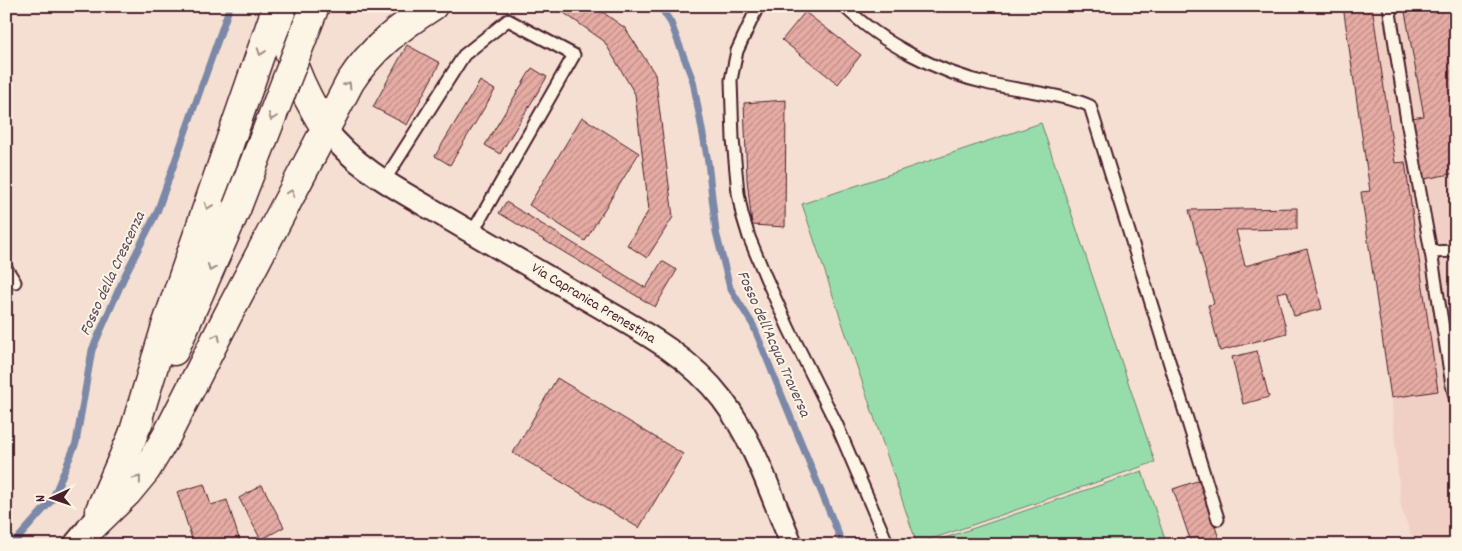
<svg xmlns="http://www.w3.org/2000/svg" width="1462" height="551" viewBox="0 0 1462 551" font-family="Dekko,sans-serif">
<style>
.built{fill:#f0d0c4}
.garden{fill:#97ddab;stroke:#707e6b}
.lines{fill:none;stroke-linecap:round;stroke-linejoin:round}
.stream{stroke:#7b88a7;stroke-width:7}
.building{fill:url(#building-hatch);stroke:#4a1f2b}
.service-casing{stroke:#4a1f2b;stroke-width:15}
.minor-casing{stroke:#4a1f2b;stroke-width:25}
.tertiary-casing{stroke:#4a1f2b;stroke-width:30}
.primary-casing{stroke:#4a1f2b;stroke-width:31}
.service{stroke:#fcf5e5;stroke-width:11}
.minor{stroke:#fcf5e5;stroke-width:21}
.tertiary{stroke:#fcf5e5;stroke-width:26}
.primary{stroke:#fcf5e5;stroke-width:28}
.primary-bridge-casing{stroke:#4a1f2b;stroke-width:31;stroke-linecap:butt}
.primary-bridge{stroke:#fcf5e5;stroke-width:28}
.oneway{stroke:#a38a88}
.labels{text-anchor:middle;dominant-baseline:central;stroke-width:4;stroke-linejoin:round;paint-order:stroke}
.street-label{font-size:15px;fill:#4a1f2b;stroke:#fcf5e5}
.water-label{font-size:16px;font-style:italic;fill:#5e4b5e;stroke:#fcf5e5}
</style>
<defs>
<pattern id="building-hatch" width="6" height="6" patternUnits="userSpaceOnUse" patternTransform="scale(1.25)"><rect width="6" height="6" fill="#e6aca4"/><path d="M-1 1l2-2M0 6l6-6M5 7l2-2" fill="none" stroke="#bc8b86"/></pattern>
</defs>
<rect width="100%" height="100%" fill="#f5dfd2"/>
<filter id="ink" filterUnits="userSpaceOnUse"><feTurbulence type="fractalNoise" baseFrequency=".02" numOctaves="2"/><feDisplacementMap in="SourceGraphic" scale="10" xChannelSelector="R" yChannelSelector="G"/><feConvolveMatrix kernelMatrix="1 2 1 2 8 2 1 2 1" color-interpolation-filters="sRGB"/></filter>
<g filter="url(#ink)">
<polygon class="built" points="1343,6 1451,6 1456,28 1456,545 1415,545 1401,508 1391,398 1361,192 1370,191"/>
<g class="garden">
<polygon points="1041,123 1155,462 917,544 802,204"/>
<polygon points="1142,471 1167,545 933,545 933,542"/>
</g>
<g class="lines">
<g class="stream">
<polyline points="660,6 671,23 693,81 708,162 716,232 730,288 753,325 843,545"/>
<polyline points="12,545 52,500 76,443 92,350 126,273 157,212 230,6"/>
</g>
</g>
<g class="building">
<polygon points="554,6 594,6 625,28 655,74 673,217 647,258 627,245 649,210 635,94 604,41"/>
<polygon points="1343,6 1372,6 1395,163 1405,162 1438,391 1391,398 1361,192 1370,191"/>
<polygon points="1404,6 1451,6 1456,28 1456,173 1424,179 1412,118 1424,116"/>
<polygon points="805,12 861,55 838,84 782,40"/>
<polygon points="407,45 440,63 407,125 373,107"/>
<polygon points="532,68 547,77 500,154 485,145"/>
<polygon points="480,81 495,90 450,165 435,156"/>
<polygon points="786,100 785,227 752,225 747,179 744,103"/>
<polygon points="582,117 639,153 585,241 529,205"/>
<polygon points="506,202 646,288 662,261 677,270 655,307 499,213"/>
<polygon points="1297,208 1297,229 1236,230 1245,266 1307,249 1322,309 1294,316 1287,291 1277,293 1287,333 1220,351 1208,305 1214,304 1189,210"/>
<polygon points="1257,351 1269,397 1243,404 1232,357"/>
<polygon points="557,378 683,454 639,528 513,453"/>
<polygon points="1200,480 1221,545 1192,545 1173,489"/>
<polygon points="204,484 211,505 227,500 241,545 194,545 177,492"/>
<polygon points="262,485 284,527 261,540 239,498"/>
</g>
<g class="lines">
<g class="service-casing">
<g id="service">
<polyline points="758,6 737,51 731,80 733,139 738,193 742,214 749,237 766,278 789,329 836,423 888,545"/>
<path d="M844 6C881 43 939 73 990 84 1015 89 1040 92 1065 98 1074 100 1082 102 1090 106L1218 519"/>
<polyline points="1389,6 1407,121 1431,252 1456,251"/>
<polyline points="384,181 464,55 508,20 574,55 472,233"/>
<polyline points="1431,252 1452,385 1456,401"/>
<polyline points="6,268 15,282"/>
</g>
</g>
<g class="minor-casing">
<path id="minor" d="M325 128C357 171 407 194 452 221 496 247 541 273 586 299 634 327 687 353 722 399 755 442 771 495 792 545"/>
</g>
<g class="tertiary-casing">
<polyline id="tertiary" points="77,545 92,527"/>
</g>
<g class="primary-casing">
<g id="primary">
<path d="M279 6C286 54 300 87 325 128"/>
<polyline points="174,351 237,207"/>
<polyline points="132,438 166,326 277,6"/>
<polyline points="100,510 139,421"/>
<path d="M92 527 127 493 146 470 166 437 228 315 350 82C371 49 400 27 433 6"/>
</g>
</g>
<use href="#service" class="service"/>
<use href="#minor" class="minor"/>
<use href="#tertiary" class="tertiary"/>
<use href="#primary" class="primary"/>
<g class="primary-bridge-casing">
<polyline id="primary-bridge" points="237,207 315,6"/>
</g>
<use href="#primary-bridge" class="primary-bridge"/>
</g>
<defs><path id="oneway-chevron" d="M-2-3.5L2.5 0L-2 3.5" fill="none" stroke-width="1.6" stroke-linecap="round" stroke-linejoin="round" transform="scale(1.25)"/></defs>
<g class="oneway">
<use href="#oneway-chevron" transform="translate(261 52) rotate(109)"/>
<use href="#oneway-chevron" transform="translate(348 85) rotate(-58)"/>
<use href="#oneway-chevron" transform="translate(272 117) rotate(111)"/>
<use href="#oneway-chevron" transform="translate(291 193) rotate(-63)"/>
<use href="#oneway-chevron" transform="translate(208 206) rotate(109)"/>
<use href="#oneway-chevron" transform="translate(211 268) rotate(113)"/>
<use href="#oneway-chevron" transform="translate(217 337) rotate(-63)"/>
<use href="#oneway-chevron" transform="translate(138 479) rotate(-51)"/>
</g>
</g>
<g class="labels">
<g class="street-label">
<text transform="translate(593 304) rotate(31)">Via Capranica Prenestina</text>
</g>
<g class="water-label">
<text transform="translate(113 274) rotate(-65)">Fosso della Crescenza</text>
<text transform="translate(773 344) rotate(66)">Fosso dell'Acqua Traversa</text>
</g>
</g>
<rect width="1462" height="551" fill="none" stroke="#fcf5e5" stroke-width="25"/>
<rect x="12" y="12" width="1437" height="526" fill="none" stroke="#4a1f2b" stroke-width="2" filter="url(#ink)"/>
<g transform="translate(52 498) rotate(267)" stroke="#fcf5e5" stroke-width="4" paint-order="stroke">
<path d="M0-4L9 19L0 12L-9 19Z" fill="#4a1f2b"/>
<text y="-8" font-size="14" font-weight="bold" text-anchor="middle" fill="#4a1f2b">N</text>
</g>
</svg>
